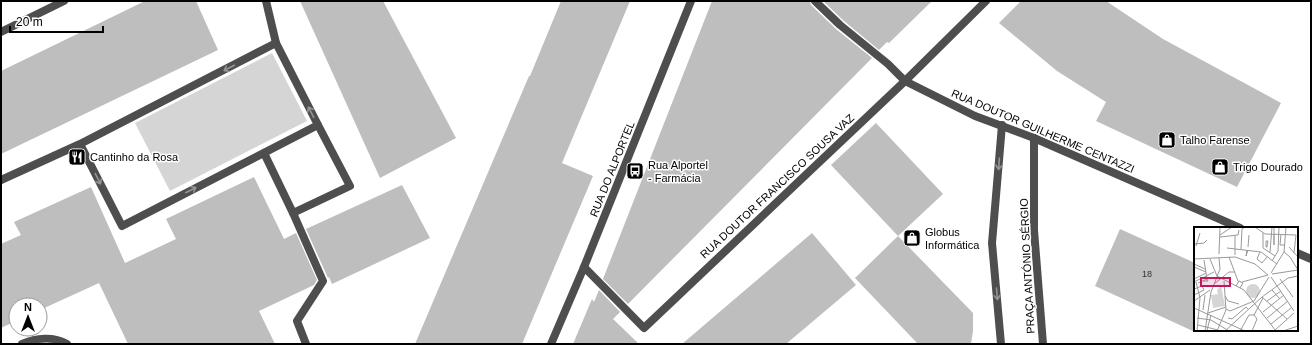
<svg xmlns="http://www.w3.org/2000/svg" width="1312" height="345" viewBox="0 0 1312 345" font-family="Helvetica,sans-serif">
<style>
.green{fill:#d5d5d5}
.building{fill:#bebebe}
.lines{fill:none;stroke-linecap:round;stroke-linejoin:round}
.service{stroke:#4e4e4e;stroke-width:8}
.minor{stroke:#4e4e4e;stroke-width:8}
.tertiary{stroke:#4e4e4e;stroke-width:8}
.oneway{stroke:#959595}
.labels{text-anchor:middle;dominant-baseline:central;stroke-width:3;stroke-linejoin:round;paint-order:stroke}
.number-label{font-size:9px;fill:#303030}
.street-label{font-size:11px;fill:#000;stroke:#fff}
.poi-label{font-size:11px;fill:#000;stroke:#fff;text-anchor:start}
.inset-road{fill:none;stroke:#999;stroke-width:1}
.view{fill:#c2185b;fill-opacity:0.15;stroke:#c2185b;stroke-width:2}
.inset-edge{fill:none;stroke:#000;stroke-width:2}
</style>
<rect width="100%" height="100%" fill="#fff"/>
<polygon class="green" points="272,53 307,121 170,191 135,123"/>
<g class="building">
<polygon points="145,1 196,1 218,50 1,154 1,71"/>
<polygon points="300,1 383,1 456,138 380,178"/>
<polygon points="561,1 630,1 562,163 593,176 522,344 415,344 529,76 530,76"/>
<polygon points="712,1 810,1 811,5 836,29 872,58 628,304 603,279"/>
<polygon points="823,1 932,1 889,43 887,42 879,50 844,21"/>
<polygon points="1021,1 1106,1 1163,39 1281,103 1237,187 1096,121 1106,102 1057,71 999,23"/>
<polygon points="876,123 943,194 898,236 831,165"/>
<polygon points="254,177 284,239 296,233 317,280 314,285 259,311 275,344 128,344 99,283 40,310 40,305 16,305 16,321 1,328 1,244 21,235 14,222 91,187 125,263 176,239 166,219"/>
<polygon points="402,185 430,238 332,284 329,277 328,278 306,229"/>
<polygon points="1120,229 1195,263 1195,332 1095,286"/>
<polygon points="812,233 856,285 786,344 682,344"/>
<polygon points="898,236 973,313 973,331 971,344 918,344 855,278"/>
<polygon points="599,290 620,312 613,319 639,344 573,344 592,299 594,302"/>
</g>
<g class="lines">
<polyline class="service" points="293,213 323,281 297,321 306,344"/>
<g class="minor">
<polyline points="266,1 276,43"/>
<polyline points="1,32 64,1"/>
<polyline points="1034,138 1034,230 1043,344"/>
<polyline points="264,153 293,213 350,186 318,125"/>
<polyline points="1,180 80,144 276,43 318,125 122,226 80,144"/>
<polyline points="584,267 644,328 905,81 986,1"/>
<path d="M22 344C36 338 53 336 67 344"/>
<polyline points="1001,344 992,243 1002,125"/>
</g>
<g class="tertiary">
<polyline points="815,1 840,25 888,64 905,81 975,116 1034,138 1240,228"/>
<polyline points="1297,253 1311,259"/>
<polyline points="551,344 584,267 691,1"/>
</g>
</g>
<defs><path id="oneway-shaft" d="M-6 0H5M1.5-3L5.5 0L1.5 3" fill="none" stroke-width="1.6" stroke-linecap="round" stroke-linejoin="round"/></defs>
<g class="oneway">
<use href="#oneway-shaft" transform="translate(229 68) rotate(153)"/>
<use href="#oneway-shaft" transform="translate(311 112) rotate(-117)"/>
<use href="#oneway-shaft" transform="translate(999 164) rotate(94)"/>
<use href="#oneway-shaft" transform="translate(98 179) rotate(63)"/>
<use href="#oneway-shaft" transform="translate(191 190) rotate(-27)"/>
<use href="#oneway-shaft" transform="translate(997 294) rotate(85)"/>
</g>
<defs>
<g id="shop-square" transform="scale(0.9)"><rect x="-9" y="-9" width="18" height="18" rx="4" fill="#000" stroke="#fff"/><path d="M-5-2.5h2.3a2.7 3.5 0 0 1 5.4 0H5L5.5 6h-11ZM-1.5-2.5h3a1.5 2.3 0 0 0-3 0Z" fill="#fff"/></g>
<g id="restaurant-square" transform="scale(0.9)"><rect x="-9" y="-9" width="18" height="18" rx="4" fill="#000" stroke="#fff"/><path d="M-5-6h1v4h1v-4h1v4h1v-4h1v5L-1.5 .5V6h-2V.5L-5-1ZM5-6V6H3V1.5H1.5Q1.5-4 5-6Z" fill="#fff"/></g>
<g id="bus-square" transform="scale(0.9)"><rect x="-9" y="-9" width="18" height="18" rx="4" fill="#000" stroke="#fff"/><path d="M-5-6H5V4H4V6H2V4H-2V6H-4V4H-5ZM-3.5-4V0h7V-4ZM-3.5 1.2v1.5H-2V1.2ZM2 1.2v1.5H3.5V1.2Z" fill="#fff"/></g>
</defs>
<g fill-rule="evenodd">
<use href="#shop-square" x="1167" y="140"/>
<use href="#restaurant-square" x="77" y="157"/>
<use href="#shop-square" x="1220" y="167"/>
<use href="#bus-square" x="635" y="171"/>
<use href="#shop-square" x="912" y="238"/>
</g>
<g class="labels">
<g class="number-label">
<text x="1147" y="274">18</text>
</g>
<g class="street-label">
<text transform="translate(1043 131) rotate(23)">RUA DOUTOR GUILHERME CENTAZZI</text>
<text transform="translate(612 169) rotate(-68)">RUA DO ALPORTEL</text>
<text transform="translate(777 186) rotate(-43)">RUA DOUTOR FRANCISCO SOUSA VAZ</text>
<text transform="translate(1027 266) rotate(-93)">PRAÇA ANTÓNIO SÉRGIO</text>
</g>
<g class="poi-label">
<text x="1180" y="140">Talho Farense</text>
<text x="90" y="157">Cantinho da Rosa</text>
<text x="648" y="165">Rua Alportel<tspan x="648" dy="13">- Farmácia</tspan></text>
<text x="1233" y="167">Trigo Dourado</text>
<text x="925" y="232">Globus<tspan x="925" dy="13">Informática</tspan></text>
</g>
</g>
<g transform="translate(1194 227)">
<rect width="104" height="104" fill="#fff"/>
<path d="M52 64a7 7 0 1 1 14 0a7 7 0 1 1-14 0ZM27 59 31 79 19 81 17 68 24 67 23 63Z" fill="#d5d5d5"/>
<path class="inset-road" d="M61 0 71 7 102 8 100 26M80 1V18V7M69 6V21L81 29M87 7 86 18H91M26 8 38 0M26 10 44 8 45 3M72 14H74L73 20H72ZM0 17 10 16 13 13M2 19 6 6M54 20 55 8M95 20 104 30M33 21 67 25 83 37M47 22 48 2 51 0M53 23 52 29 54 23M66 25 63 32 68 36 73 30M76 25 78 0M90 25 96 30 104 43M25 27 26 0M41 28V9M35 30 44 54M0 32 41 30 61 37 74 48M16 32 23 49 50 63 82 104M10 33 13 52M78 34 84 24 85 0M0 37 11 42M0 40 12 45M77 46 90 25 92 0M78 47 104 43M77 50 100 84M0 52 12 46M86 52 99 70M0 55 20 45M2 55 6 71 3 104M48 55 74 48M4 56 13 52 14 54H9M20 57 35 45H41M42 59 45 54 49 56 46 61M0 62 8 59 10 63 0 68M78 63 86 72M31 69 34 74 45 77M68 70 93 92M0 74 16 63M73 74 87 64M0 81 51 104M32 82 36 84 60 74 75 50M9 83 11 68M69 85 90 68M14 86 32 80M60 88 69 71M3 91 17 93 35 104M34 91 38 92 52 80 54 82M73 91 94 74M77 97 97 81M4 98 24 103M13 103 17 88M11 104 17 65 26 42 25 31M23 104 32 83 30 54M31 104 68 70 94 51 104 49M46 104 55 88H60M58 104 63 92 60 88M80 104 100 86M89 104 104 99"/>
<path class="view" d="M7 51H36V59H7Z"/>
<rect width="104" height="104" class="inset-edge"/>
</g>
<rect width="1312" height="345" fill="none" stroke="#000000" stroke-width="4"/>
<g transform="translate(28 317)"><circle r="19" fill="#ffffff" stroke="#999999"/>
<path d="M0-3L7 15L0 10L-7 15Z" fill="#000000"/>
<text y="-6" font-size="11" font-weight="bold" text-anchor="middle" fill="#000000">N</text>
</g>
<path d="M10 26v6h93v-6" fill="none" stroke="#000000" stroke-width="2"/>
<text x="16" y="26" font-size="12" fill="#000000" stroke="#ffffff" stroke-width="3" paint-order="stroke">20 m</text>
</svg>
